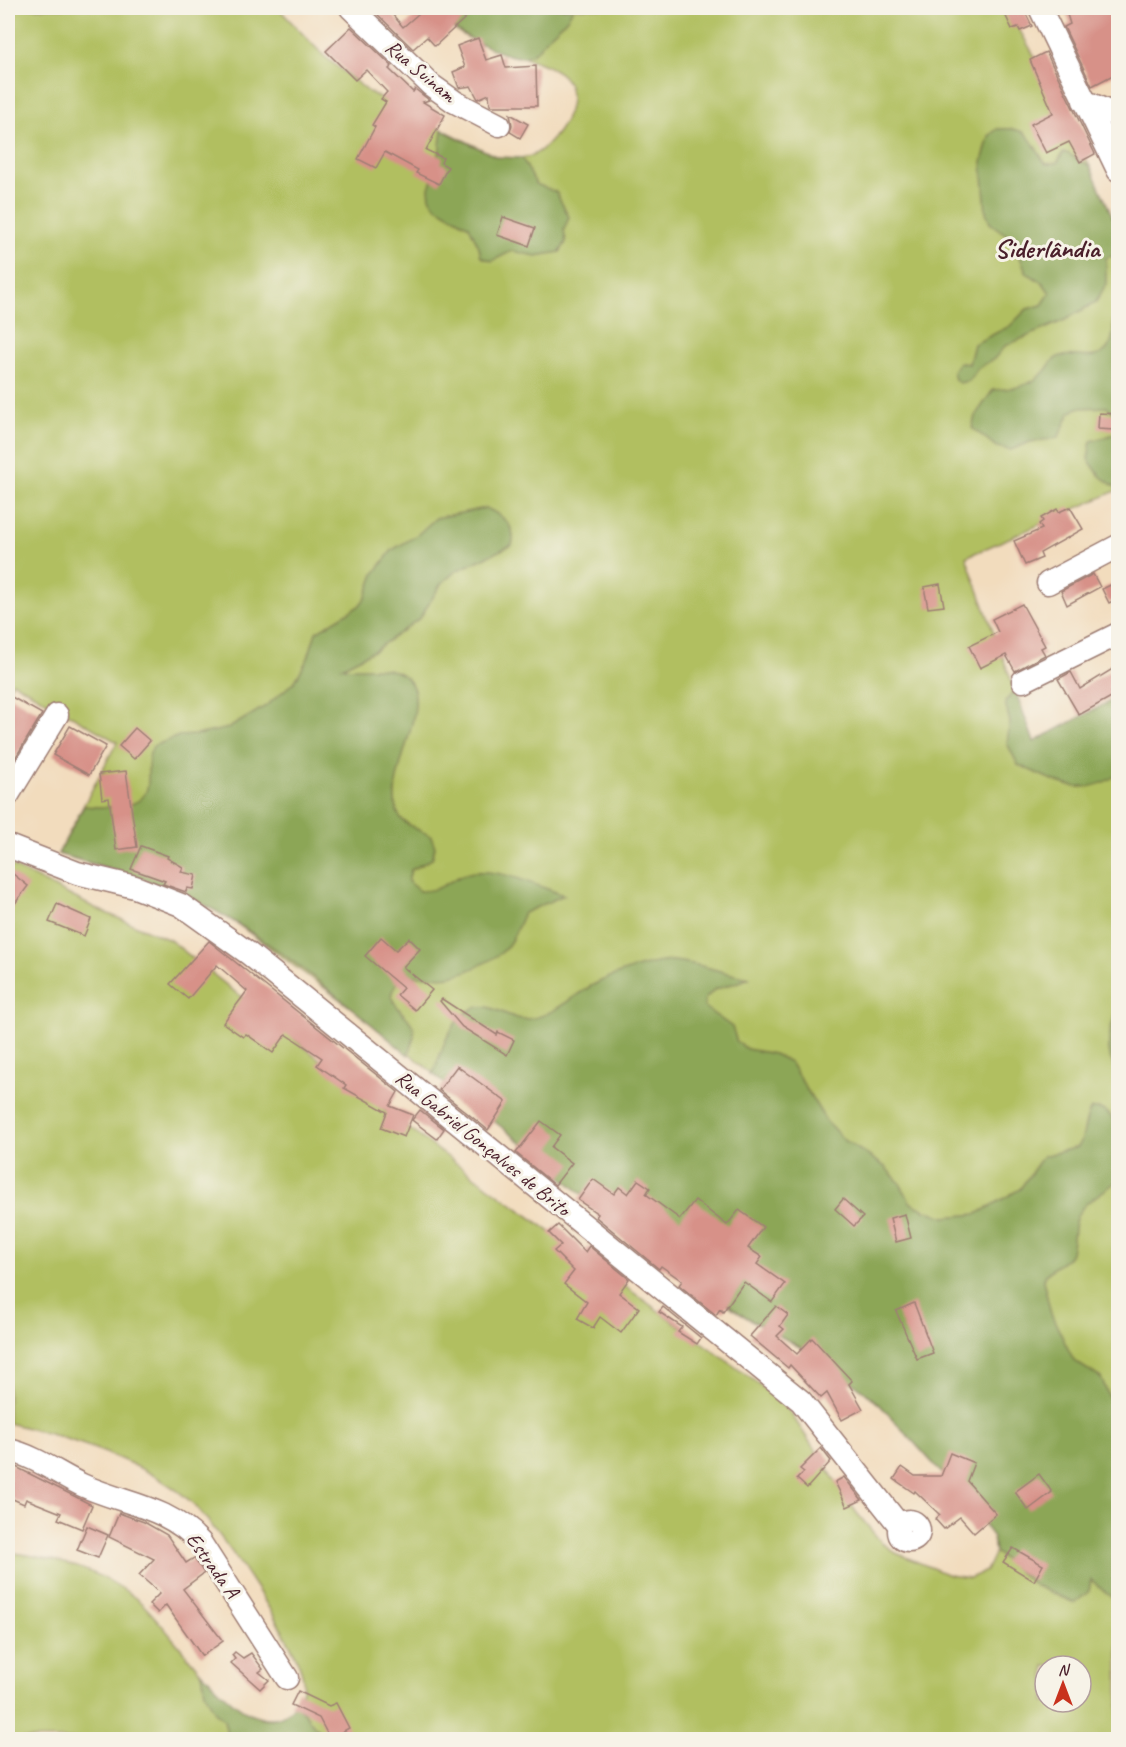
<svg xmlns="http://www.w3.org/2000/svg" width="1126" height="1747" viewBox="0 0 1126 1747" font-family="Caveat,sans-serif">
<style>
.green{fill:#b1bf61;stroke:#7e6f46;stroke-width:1.5;fill-rule:evenodd}
.forest{fill:#8ca657;stroke:#6b6241;stroke-width:1.5}
.building{fill:#d79188}
.lines{fill:none;stroke-linecap:round;stroke-linejoin:round}
.minor-casing{stroke:#9e7e74;stroke-width:25}
.minor{stroke:#fff;stroke-width:22}
.labels{text-anchor:middle;dominant-baseline:central;stroke-width:6;stroke-linejoin:round;paint-order:stroke}
.street-label{font-size:21px;fill:#4a1f2b;stroke:#f7f3e8}
.district-label{font-size:27px;font-weight:bold;fill:#4a1f2b;stroke:#f7f3e8}
</style>
<rect width="100%" height="100%" fill="#f7f3e8"/>
<filter id="ink" filterUnits="userSpaceOnUse"><feTurbulence type="fractalNoise" baseFrequency=".0167" numOctaves="2"/><feDisplacementMap in="SourceGraphic" scale="12" xChannelSelector="R" yChannelSelector="G"/><feConvolveMatrix kernelMatrix="1 2 1 2 8 2 1 2 1" color-interpolation-filters="sRGB"/></filter>
<filter id="wash" filterUnits="userSpaceOnUse"><feTurbulence type="fractalNoise" baseFrequency=".008" numOctaves="4" result="noise"/><feDisplacementMap in="SourceGraphic" scale="24" xChannelSelector="R" yChannelSelector="G"/><feGaussianBlur stdDeviation="1.35" result="paint"/><feColorMatrix in="noise" values="0 0 0 0 0 0 0 0 0 0 0 0 0 0 0 0 0 1.4 0 .05"/><feComposite in="paint" operator="in"/></filter>
<g filter="url(#wash)">
<rect width="100%" height="100%" fill="#f2dcbd"/>
<path class="green" d="M8 8H278L324 56 369 92 497 157C509 159 521 160 533 155 557 143 586 98 562 75 547 60 488 49 465 36 452 29 440 17 428 8H1007L1060 101 1118 229V490L966 557 1034 742 1118 697V1739H8V1552C54 1558 101 1569 138 1600 175 1631 222 1721 274 1718 282 1718 288 1714 293 1708 300 1700 305 1691 303 1679 299 1645 217 1525 190 1501 145 1461 66 1437 8 1423V864L99 910 170 940 378 1106 760 1385 790 1412 856 1512 881 1542 896 1553 949 1575 970 1578 986 1571 995 1552 993 1537 989 1529 959 1492 881 1406 859 1387 798 1346 741 1314 577 1190 512 1135 354 1010 229 918 195 899 137 877 58 854 117 742 13 682 8 691ZM1045 1666H1081V1702H1045Z"/>
<g class="forest">
<path d="M428 8H573C569 19 558 28 549 36 541 44 536 57 521 57 498 57 444 25 428 8Z"/>
<path d="M997 129C1033 126 1028 140 1046 164L1057 163 1063 153H1067L1090 166 1118 229V260L1112 256 1106 258V284L1096 302 1065 320 1005 346 994 359 978 368 969 381 959 383 955 380 953 371 959 362 969 364 974 344 1010 326 1027 309 1042 305 1050 293 1043 283 1027 273 1011 238 990 223 986 212 982 162 989 136Z"/>
<polygon points="442,130 497,157 522,158 536,184 556,192 569,217 564,230 566,242 560,252 536,256 512,251 492,261 481,257 479,247 469,226 435,206 430,198 429,188 438,163"/>
<path d="M1118 305V417L1107 407 1077 408 1070 413 1058 438 1030 442 1011 450 997 447 972 428 975 416 993 390C1011 389 1028 387 1041 375 1049 369 1050 359 1061 356 1075 353 1095 362 1106 350 1116 340 1112 324 1114 310Z"/>
<polygon points="1118,433 1118,489 1100,476 1088,459 1091,441"/>
<path d="M486 508C502 515 517 526 512 545L456 571 441 584 420 618 375 650 342 667C359 670 381 665 397 672 447 692 376 780 400 817 406 826 422 831 431 836L435 847 432 859 411 870 408 881 419 891C442 891 444 883 463 875 490 863 537 886 564 895L524 913C517 927 513 943 501 953 487 963 466 973 450 976 428 980 398 965 391 996 402 1022 425 1017 408 1055 342 1000 274 940 197 901 154 879 105 867 58 854L84 806C104 807 146 813 148 783 149 768 146 760 153 746L179 736 197 735 229 728 266 706 295 681 308 658 316 632 359 606 366 597 374 574 392 550 416 536 436 518Z"/>
<path d="M1015 690 1034 742 1118 697V774C1081 801 1055 780 1018 765L1007 743 1010 722 1005 702Z"/>
<path d="M671 961C698 962 723 974 750 978L714 990 705 999 704 1007 732 1027 737 1042 747 1049 774 1054 790 1062 826 1121 843 1139 884 1166 899 1182 911 1203 923 1209 944 1217 977 1214 1020 1189 1043 1156 1078 1147C1086 1136 1083 1121 1091 1109 1126 1105 1118 1158 1118 1180 1104 1193 1080 1201 1075 1222 1073 1230 1073 1250 1070 1255 1064 1264 1050 1266 1043 1280L1051 1314 1074 1361 1101 1378 1112 1404 1118 1448V1603L1091 1580 1089 1591 1075 1603 1034 1585 995 1552 993 1537 959 1492 881 1406 859 1387 798 1346 741 1314 577 1190 512 1135 433 1074C442 1051 448 1022 472 1009 490 999 508 1021 528 1019 552 1017 572 996 593 985 618 972 643 964 671 961Z"/>
<path d="M1118 1006V1073C1102 1052 1110 1028 1118 1006Z"/>
<path d="M202 1672C224 1695 264 1742 295 1705 312 1716 313 1735 335 1739H228L224 1720 215 1712 205 1693Z"/>
</g>
<g id="blocks">
<g class="building">
<polygon points="371,8 387,8 403,27 425,8 476,8 435,46 427,37 413,49"/>
<polygon points="1002,8 1023,8 1032,26 1020,31 1018,27 1012,29"/>
<polygon points="1065,8 1112,8 1119,19 1119,72 1092,86 1064,27 1070,24"/>
<polygon points="351,27 392,66 389,69 413,92 415,89 429,100 423,102 445,115 426,150 443,158 441,163 448,167 439,184 416,173 418,170 385,152 376,168 358,159 375,127 372,125 386,102 381,99 387,92 366,70 355,80 326,51"/>
<polygon points="478,38 486,60 502,55 506,68 536,66 537,106 492,106 490,105 489,94 478,99 471,86 459,88 453,72 465,67 457,46"/>
<polygon points="1046,52 1095,154 1080,162 1069,142 1046,153 1031,124 1053,113 1030,60"/>
<polygon points="510,114 528,124 520,138 510,132 512,125"/>
<polygon points="503,217 535,228 529,246 497,235"/>
<polygon points="1099,413 1116,414 1114,430 1098,429"/>
<polygon points="1070,507 1083,529 1040,553 1042,558 1025,565 1014,541 1042,529 1039,524 1043,521 1041,518 1057,509 1059,512"/>
<polygon points="1093,574 1100,587 1067,605 1061,591"/>
<polygon points="1119,581 1119,598 1109,603 1102,589"/>
<polygon points="940,584 944,606 928,608 924,587"/>
<polygon points="1022,604 1045,646 1041,648 1045,655 1015,671 1006,655 980,668 969,646 998,632 992,619"/>
<polygon points="1119,665 1119,689 1111,693 1113,696 1079,715 1058,679 1071,672 1080,689"/>
<polygon points="8,695 42,714 8,770"/>
<polygon points="70,726 106,746 89,775 53,755"/>
<polygon points="135,728 150,741 134,759 119,746"/>
<polygon points="126,771 137,847 116,850 109,798 102,799 99,774"/>
<polygon points="141,846 168,856 167,858 183,867 181,872 196,875 193,889 187,888 186,892 163,884 165,881 131,869"/>
<polygon points="8,870 28,886 8,913"/>
<polygon points="57,904 91,919 84,936 49,922"/>
<polygon points="381,937 396,950 409,938 420,949 403,967 432,990 415,1010 397,995 403,988 365,956"/>
<polygon points="209,941 398,1092 390,1106 413,1115 404,1137 381,1128 387,1112 344,1088 346,1085 317,1065 322,1058 286,1034 273,1053 246,1034 243,1037 223,1023 247,991 217,965 188,999 170,984"/>
<polygon points="442,999 497,1035 498,1032 514,1040 507,1055 462,1027 440,1001"/>
<polygon points="457,1066 506,1102 488,1130 439,1090"/>
<polygon points="420,1110 444,1129 437,1139 412,1120"/>
<polygon points="541,1121 560,1135 551,1147 572,1163 555,1185 516,1153"/>
<polygon points="593,1179 614,1194 619,1187 628,1194 638,1180 650,1188 646,1194 680,1219 695,1200 727,1225 739,1210 763,1227 748,1248 762,1257 757,1264 785,1284 772,1302 744,1282 723,1312 720,1309 716,1315 679,1285 682,1281 661,1266 659,1269 596,1217 598,1214 578,1200"/>
<polygon points="843,1199 863,1217 854,1226 835,1209"/>
<polygon points="905,1214 911,1238 896,1242 890,1218"/>
<polygon points="558,1225 585,1252 589,1246 629,1279 619,1293 639,1308 621,1333 600,1317 593,1328 577,1319 587,1302 564,1284 574,1271 554,1251 561,1245 549,1233"/>
<polygon points="914,1303 933,1353 917,1359 896,1311"/>
<polygon points="776,1306 788,1315 780,1326 784,1329 777,1336 797,1354 812,1338 852,1381 849,1384 863,1409 842,1420 827,1393 821,1398 790,1365 788,1368 750,1336"/>
<polygon points="663,1307 701,1338 697,1344 678,1332 682,1327 659,1312"/>
<polygon points="821,1448 831,1461 807,1488 797,1479 804,1472 800,1469"/>
<polygon points="950,1453 974,1463 967,1481 996,1514 974,1533 960,1517 944,1529 935,1519 940,1515 915,1491 914,1493 894,1479 902,1467 915,1476 941,1476"/>
<polygon points="10,1464 92,1505 82,1529 58,1519 61,1513 26,1499 24,1504 8,1497"/>
<polygon points="1039,1474 1052,1492 1028,1510 1015,1492"/>
<polygon points="844,1477 862,1500 847,1507 835,1482"/>
<polygon points="119,1513 144,1522 167,1535 186,1563 194,1558 204,1573 183,1589 223,1641 202,1656 166,1605 158,1613 149,1604 160,1593 139,1575 154,1559 109,1537"/>
<polygon points="87,1526 108,1535 98,1558 77,1550"/>
<polygon points="1013,1548 1043,1565 1034,1581 1003,1562"/>
<polygon points="235,1652 243,1658 251,1653 263,1669 259,1672 269,1680 260,1689 231,1663 235,1659 232,1655"/>
<polygon points="298,1691 329,1706 336,1703 349,1728 330,1739 319,1718 291,1705"/>
</g>
</g>
</g>
<g filter="url(#ink)">
<use href="#blocks" fill-opacity="0" stroke="#9e7e74" stroke-width="1.5"/>
<g class="lines">
<g class="minor-casing">
<g id="minor">
<polyline points="351,8 431,85 455,102 499,125"/>
<polyline points="1040,8 1118,170"/>
<polyline points="1084,101 1118,116"/>
<polyline points="1048,583 1118,546"/>
<polyline points="1023,681 1118,634"/>
<polyline points="8,795 57,715"/>
<polyline points="8,846 77,873 135,887 181,905 248,953 801,1401 900,1526"/>
<path d="M8 1450C35 1456 57 1473 82 1485 126 1505 165 1505 200 1542L287 1678"/>
<circle cx="909" cy="1531" r="10"/>
</g>
</g>
<use href="#minor" class="minor"/>
</g>
</g>
<g class="labels">
<g class="street-label">
<text transform="translate(421 71) rotate(40)">Rua Suinam</text>
<text transform="translate(483 1143) rotate(39)">Rua Gabriel Gonçalves de Brito</text>
<text transform="translate(213 1565) rotate(54)">Estrada A</text>
</g>
<g class="district-label">
<text x="1047" y="248">Siderlândia</text>
</g>
</g>
<rect width="1126" height="1747" fill="none" stroke="#f7f3e8" stroke-width="30"/>
<g transform="translate(1063 1684)"><circle r="28" fill="#f7f3e8" stroke="#b29e9c" stroke-width="1.5"/>
<path d="M0-4.5L10 22L0 15L-10 22Z" fill="#c8321e"/>
<text y="-9" font-size="16" font-weight="bold" text-anchor="middle" fill="#4a1f2b">N</text>
</g>
</svg>
